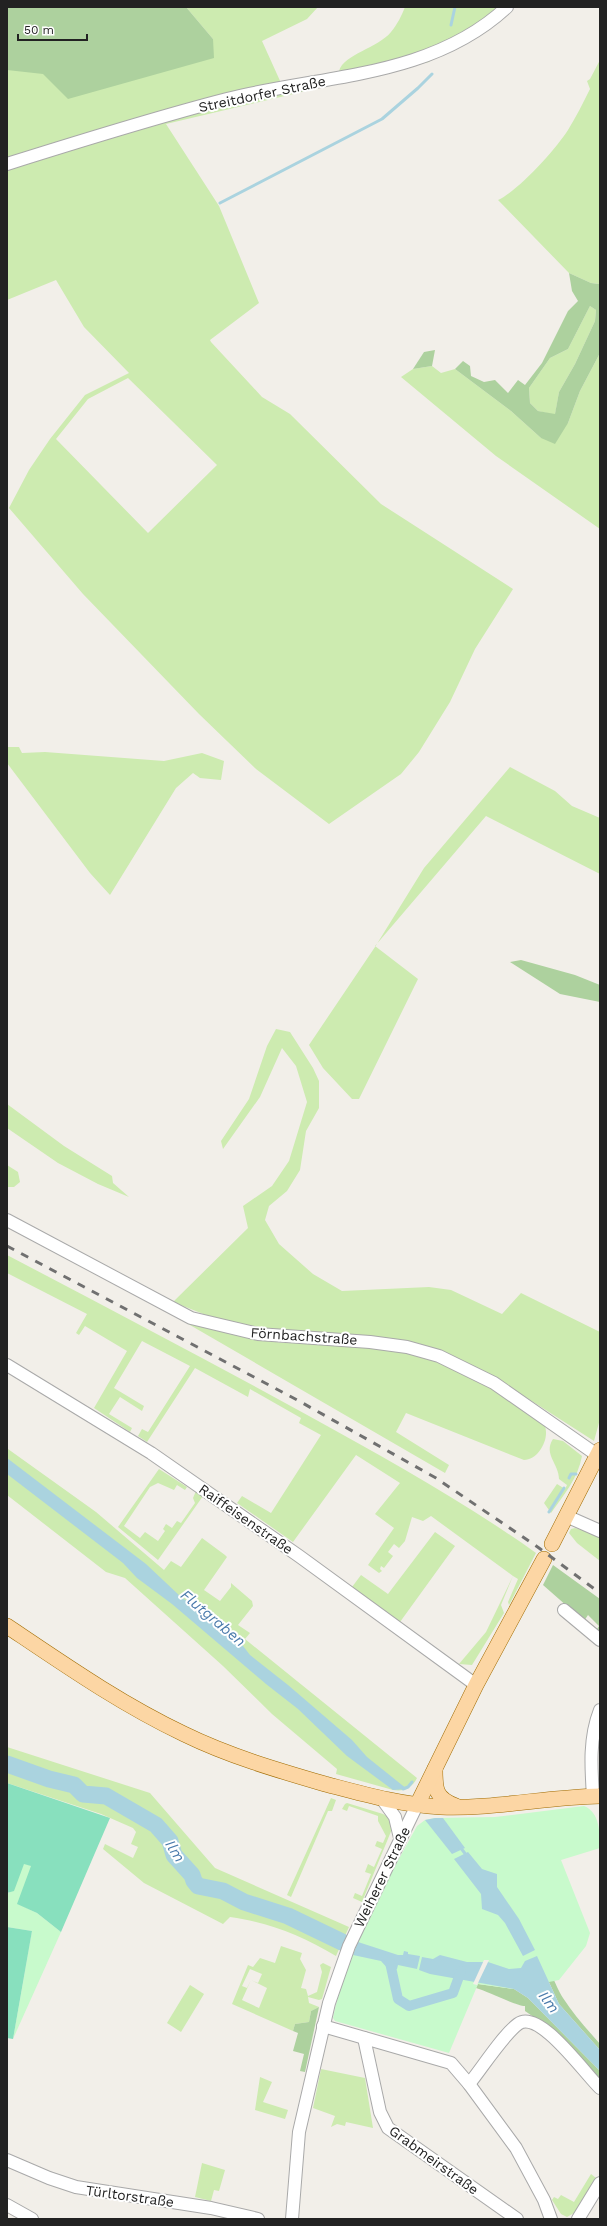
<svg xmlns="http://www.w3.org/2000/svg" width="607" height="2226" viewBox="0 0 607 2226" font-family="'Work Sans',sans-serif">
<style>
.grass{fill:#cdebb0;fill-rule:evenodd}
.forest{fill:#add19e;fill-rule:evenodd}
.park{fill:#c8facc}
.pitch{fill:#88e0be}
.water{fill:#aad3df}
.pier{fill:#f2efe9}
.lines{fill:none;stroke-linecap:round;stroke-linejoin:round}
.stream{stroke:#aad3df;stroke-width:3}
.canal{stroke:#aad3df;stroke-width:10}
.river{stroke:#aad3df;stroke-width:17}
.minor-casing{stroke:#a9a9a9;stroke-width:14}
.major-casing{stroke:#a06b00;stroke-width:16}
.minor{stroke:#fff;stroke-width:12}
.major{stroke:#fcd6a4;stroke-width:15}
.rail{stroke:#707070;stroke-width:3;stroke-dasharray:8 8;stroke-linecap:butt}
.labels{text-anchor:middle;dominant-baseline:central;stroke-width:4;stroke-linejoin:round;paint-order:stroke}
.street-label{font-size:14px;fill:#222;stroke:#fff}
.water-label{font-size:15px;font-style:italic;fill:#4a7aab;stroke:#fff}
</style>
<rect width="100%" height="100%" fill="#f2efe9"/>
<g class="grass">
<path d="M186 7H318L307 19 262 41 281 83 339 71C344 54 378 48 391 32 397 25 402 15 405 7H507L429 62 166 124 219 206 259 303 210 340 211 342 262 397 290 414 381 504 513 589 475 649 450 702 419 752 401 774 329 824 256 769 199 714 83 594 9 508 29 470 50 439 85 395 129 373 84 327 56 280 7 300V70L213 39ZM128 378 217 465 148 533 56 439 88 399Z"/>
<path d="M600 60V289L599 284 591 283 569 273 498 200C518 191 556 149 568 130 576 117 583 103 590 89L587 81 590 79Z"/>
<polygon points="590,306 596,310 595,321 575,364 559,392 555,415 538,411 530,403 529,388 550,358 568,349"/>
<polygon points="600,353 600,529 496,456 401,377 413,369 432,366 441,373 455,369 511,411 541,438 568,423 580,391"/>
<polygon points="7,747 19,747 22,753 45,752 164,761 202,753 224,761 221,780 200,778 193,773 176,788 110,895 90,873 7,763"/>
<polygon points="510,767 555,791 572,806 600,818 600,874 486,816 375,946 418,979 359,1099 352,1099 323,1068 309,1045 375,947 424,868"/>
<polygon points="276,1029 290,1032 313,1068 319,1081 319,1108 306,1131 300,1170 287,1191 269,1206 265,1220 279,1244 313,1274 342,1291 429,1287 451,1290 502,1314 521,1293 600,1332 600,1419 594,1441 499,1380 441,1352 265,1331 221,1321 173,1302 248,1228 243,1206 272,1186 289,1161 307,1102 296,1066 282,1048 260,1097 223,1149 221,1141 249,1099 267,1046"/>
<polygon points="7,1104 64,1146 112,1176 113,1183 129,1197 98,1184 58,1163 7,1128"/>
<polygon points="7,1165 18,1172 20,1182 14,1187 7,1187"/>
<path d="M7 1255C108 1308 209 1361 309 1416 387 1459 463 1501 536 1553L509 1605 508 1602 518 1579 513 1576 501 1605 504 1613 472 1665 459 1664 486 1632 513 1576 431 1516 423 1521 412 1517 405 1541 399 1548 394 1544 388 1552 393 1556 384 1568 381 1566 380 1569 382 1571 379 1573 368 1565 394 1528 375 1514 400 1483 356 1455 293 1542 237 1503 242 1496 271 1513 321 1435 299 1423 301 1418 250 1389 248 1397 195 1368 147 1442 138 1436 142 1429 148 1432 190 1366 142 1341 114 1388 144 1406 142 1411 120 1397 109 1414 132 1428 130 1432 94 1408 127 1351 85 1326 79 1335 76 1333 87 1314 7 1273Z"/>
<path d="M183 1321H193L259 1340 284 1343 367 1344 394 1348 432 1359 486 1383 544 1424C551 1437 539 1460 524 1460L406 1413 396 1432 449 1465 445 1473Z"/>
<path d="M553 1439 563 1441 582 1456C578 1478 564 1495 551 1513L544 1503 557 1484 565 1489 567 1485 559 1479C559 1464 543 1454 553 1439Z"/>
<path d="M7 1445 8 1449 96 1512 164 1570 171 1561 181 1567 202 1538 225 1555 227 1557 204 1590 220 1601 231 1587V1583L252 1601 253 1606 238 1625 250 1633 245 1639 417 1778C412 1788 404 1792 393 1790L336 1774 337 1769 272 1714 223 1666 125 1578 106 1572 7 1495Z"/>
<polygon points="159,1469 187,1487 185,1490 177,1485 174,1490 158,1483 150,1487 124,1526 140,1538 145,1532 158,1541 165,1531 163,1529 166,1524 172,1528 177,1521 181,1523 195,1503 193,1498 196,1491 203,1496 158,1560 118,1527"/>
<polygon points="575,1528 600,1535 600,1561 577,1543 569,1533 571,1529"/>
<polygon points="435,1532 455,1546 400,1622 352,1587 361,1575 388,1594"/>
<path d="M7 1747 150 1793 215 1868 349 1927 336 1956C300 1935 271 1923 230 1917L223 1924 144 1883 103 1849 105 1844 133 1858 138 1847 131 1844 136 1832 133 1828 101 1814 7 1783Z"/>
<polygon points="331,1798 336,1800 332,1811 328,1811 291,1897 287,1895"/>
<polygon points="347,1803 383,1814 388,1817 392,1829 362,1902 353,1898 355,1893 362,1896 371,1874 365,1872 368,1864 374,1867 382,1849 375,1846 377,1841 383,1843 386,1836 378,1821 378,1816 349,1806 347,1811 342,1809 345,1804"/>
<path d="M281 1946 302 1953 300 1959 306 1970 301 1988 306 1989 308 1996 317 1992 322 1972 320 1965 323 1963 331 1967 322 1999 319 2000 308 1997 309 2003 319 2007 311 2011 309 2022 295 2024 293 2031 232 2004 248 1965 253 1967 260 1958 275 1963ZM250 1969 262 1974 258 1983 251 1980 247 1988 242 1986ZM251 1980 267 1988 259 2008 242 2000Z"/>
<polygon points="190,1985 204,1994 181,2032 167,2023"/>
<polygon points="321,2069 365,2078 373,2128 346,2122 345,2126 337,2124 331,2127 335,2116 313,2108"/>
<polygon points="260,2077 272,2082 263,2102 288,2110 285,2119 255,2110"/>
<polygon points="202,2163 225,2170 219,2191 214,2190 211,2201 195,2197"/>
<polygon points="591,2174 596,2178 574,2213 567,2217 561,2214 552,2200 554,2197 558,2199 561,2195 574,2202"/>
</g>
<g class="forest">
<polygon points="7,7 186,7 213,39 214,58 68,99 43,74 7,70"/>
<path d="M569 273 591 283 599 284 600 353 580 391 568 423 555 444 541 438 511 411 455 369 463 361 470 366 471 376 484 382 495 380 508 393 518 380 525 385 542 363 568 311 578 301 572 291ZM590 306 596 310 595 321 575 364 559 392 555 414 538 411 530 403 529 388 550 358 568 349Z"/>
<polygon points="435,350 432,366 413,369 424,352"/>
<polygon points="521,960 575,975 600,985 600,1002 560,994 510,962"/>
<polygon points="553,1565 600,1599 600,1632 597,1629 599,1626 588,1615 584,1621 543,1585"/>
<path d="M537 1956C551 1966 554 1984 563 1998 574 2015 587 2029 600 2044V2050L559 2004Z"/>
<path d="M478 1984 514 1989 528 1998 600 2071V2083L551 2029 525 2011V2006C516 2006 487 1991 476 1988Z"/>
<polygon points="319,2007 305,2072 300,2071 304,2054 293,2051 298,2033 293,2031 295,2024 309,2022 311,2011"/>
</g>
<g class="park">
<path d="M584 1806C600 1812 600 1834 600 1848L561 1860 590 1933 586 1946 559 1980 514 1989 478 1984 449 2053 335 2021 333 2018C347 1950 384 1886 417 1826L425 1820 435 1818 495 1817Z"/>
<polygon points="24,1863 32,1866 18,1904 37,1913 61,1932 13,2039 32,1931 7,1927 7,1893 9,1893"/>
</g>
<g class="pitch">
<polygon points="7,1783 110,1818 61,1932 37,1913 17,1904 31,1866 24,1864 14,1891 7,1893"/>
<polygon points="7,1927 32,1931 13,2039 7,2038"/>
</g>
<g class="water">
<polygon points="7,1458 146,1564 181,1597 210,1617 240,1642 250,1655 288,1685 352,1740 367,1757 407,1789 393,1790 347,1756 298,1709 266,1684 172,1604 137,1578 123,1563 7,1474"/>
<polygon points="435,1818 443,1818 465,1848 452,1854 425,1820"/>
<polygon points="468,1852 482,1869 497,1874 497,1887 519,1919 535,1950 523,1956 505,1923 498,1915 482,1909 481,1894 454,1859"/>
<polygon points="358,1942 398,1955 403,1955 404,1951 408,1952 408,1954 420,1956 417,1969 398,1965 397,1969 390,1971 381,1961 353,1955"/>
<polygon points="440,1955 467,1962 488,1962 509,1969 521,1968 525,1961 537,1956 559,2004 600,2050 600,2071 528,1998 514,1989 430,1974 419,1970 422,1957 433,1959"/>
</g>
<polygon class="pier" points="484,1960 489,1960 477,1985 473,1984"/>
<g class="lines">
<g class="stream">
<polyline points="451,25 455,7"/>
<polyline points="220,203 382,119 418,88 432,74"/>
<polyline points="569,1478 571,1474 576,1474"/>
<polyline points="549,1512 564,1488"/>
<polyline points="403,1789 408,1787 412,1782"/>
<polyline points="460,1847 467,1856"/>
</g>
<polyline class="canal" points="389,1958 398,1999 409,2006 453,1993 461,1971"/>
<polyline class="river" points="7,1764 49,1779 74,1785 83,1794 106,1796 156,1825 170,1841 174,1855 192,1875 194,1881 198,1886 223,1891 244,1902 288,1916 342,1942"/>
<g class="minor-casing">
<g id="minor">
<path d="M7 164C80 141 153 118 227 99 322 75 431 78 507 7"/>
<polyline points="7,1220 191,1318 258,1334 370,1342 407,1347 439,1356 494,1383 597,1455"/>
<polyline points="7,1365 151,1453 299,1556 476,1685"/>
<polyline points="566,1516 600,1531"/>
<polyline points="564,1610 600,1640"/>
<path d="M593 1796C591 1767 589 1738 600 1710"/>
<polyline points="382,1799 395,1817 400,1838"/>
<polyline points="323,2026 451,2063 469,2084 516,2148 544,2200 551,2219"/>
<polyline points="364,2038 380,2112 388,2128 517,2219"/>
<path d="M469 2084C482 2068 503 2035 518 2024 539 2008 585 2074 600 2088"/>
<polyline points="7,2160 49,2178 76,2187 211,2208 258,2219"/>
<polyline points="7,2205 32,2219"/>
<polyline points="292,2219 299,2132 329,2003 349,1946 417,1805"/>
<polyline points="578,2219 600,2183"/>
</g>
</g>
<g class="major-casing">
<g id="major">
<polyline points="552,1544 600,1450"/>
<path d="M7 1626C65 1665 121 1704 184 1734 229 1756 277 1770 325 1784 363 1794 401 1805 441 1807 494 1809 547 1797 600 1796"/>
<path d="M435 1769C435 1789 435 1798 456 1806"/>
<polyline points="417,1805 476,1685 544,1559"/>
</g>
</g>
<use href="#minor" class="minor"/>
<use href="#major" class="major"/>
<polyline class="rail" points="7,1246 299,1401 436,1478 539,1548 600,1593"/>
</g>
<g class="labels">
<g class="street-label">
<text transform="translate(262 94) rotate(-12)">Streitdorfer Straße</text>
<text transform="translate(304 1336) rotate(4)">Förnbachstraße</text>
<text transform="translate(246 1519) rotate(35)">Raiffeisenstraße</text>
<text transform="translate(382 1877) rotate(-64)">Weiherer Straße</text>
<text transform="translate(434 2160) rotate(36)">Grabmeirstraße</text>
<text transform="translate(130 2196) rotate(8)">Türltorstraße</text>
</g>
<g class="water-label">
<text transform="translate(213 1618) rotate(40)">Flutgraben</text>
<text transform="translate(175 1851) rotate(58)">Ilm</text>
<text transform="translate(549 2002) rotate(53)">Ilm</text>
</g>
</g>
<rect width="607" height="2226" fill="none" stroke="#222222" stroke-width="16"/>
<path d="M18 34v6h69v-6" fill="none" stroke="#222222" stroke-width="2"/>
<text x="24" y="34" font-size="12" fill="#222222" stroke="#ffffff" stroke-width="3" paint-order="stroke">50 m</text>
</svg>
